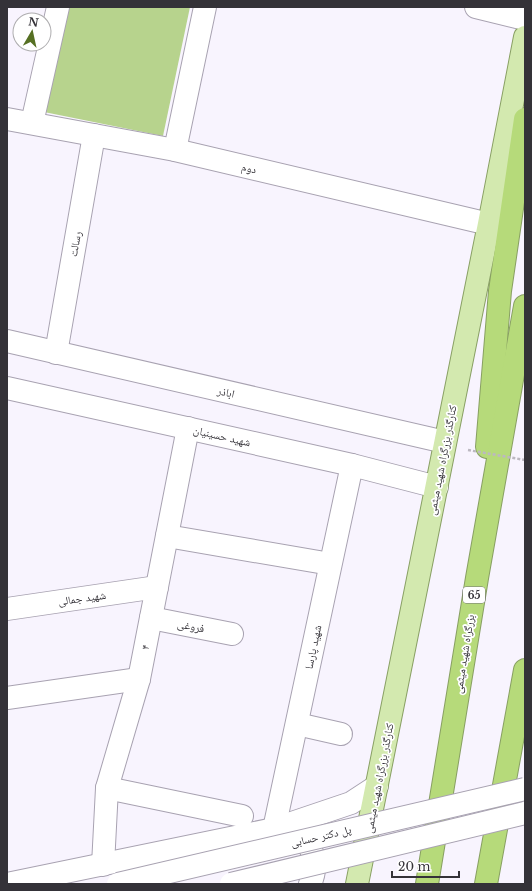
<svg xmlns="http://www.w3.org/2000/svg" width="532" height="891" viewBox="0 0 532 891" font-family="'Libre Baskerville','Noto Naskh Arabic',serif">
<style>
.forest{fill:#b7d38d}
.lines{fill:none;stroke-linecap:round;stroke-linejoin:round}
.street-casing{stroke:#a8a2b1;stroke-width:24}
.secondary-casing{stroke:#a8a2b1;stroke-width:24}
.primary-casing{stroke:#889f63;stroke-width:24}
.highway-casing{stroke:#889f63;stroke-width:24}
.street{stroke:#fff;stroke-width:22}
.secondary{stroke:#fff;stroke-width:22}
.primary{stroke:#d3e9af;stroke-width:22}
.highway{stroke:#b6da7a;stroke-width:22}
.secondary-bridge-casing{stroke:#a8a2b1;stroke-width:24;stroke-linecap:butt}
.path-bridge{stroke:#bcb8c1;stroke-width:2.5;stroke-dasharray:3 2;stroke-linecap:butt}
.secondary-bridge{stroke:#fff;stroke-width:22}
.labels{text-anchor:middle;dominant-baseline:central;stroke-width:3.5;stroke-linejoin:round;paint-order:stroke}
.shield{fill:#fff;stroke:#717074;stroke-width:1}
.shield-label{font-size:10px;font-weight:bold;fill:#343238}
.street-label{font-size:11px;fill:#343238;stroke:#fff}
</style>
<rect width="100%" height="100%" fill="#f8f4fe"/>
<polygon class="forest" points="67,7 190,7 163,136 44,112"/>
<g class="lines">
<g class="street-casing">
<g id="street">
<polyline points="476,7 525,19"/>
<polyline points="7,119 175,150 489,224"/>
<polyline points="32,123 58,7"/>
<polyline points="175,150 205,7"/>
<polyline points="7,341 445,442"/>
<polyline points="56,353 94,135"/>
<polyline points="7,388 352,465 437,487"/>
<polyline points="167,536 319,562"/>
<polyline points="7,609 157,587"/>
<polyline points="151,618 232,634"/>
<polyline points="7,698 139,679"/>
<polyline points="297,724 341,734"/>
<polyline points="107,788 242,816"/>
<polyline points="274,829 352,465"/>
<polyline points="103,865 107,788 139,679 188,428"/>
</g>
</g>
<g class="secondary-casing">
<g id="secondary">
<path d="M294 827C311 841 320 863 310 884"/>
<polyline points="7,884 274,829 351,803 377,786"/>
</g>
</g>
<g class="primary-casing">
<polyline id="primary" points="357,884 489,224 525,37"/>
</g>
<g class="highway-casing">
<g id="highway">
<polyline points="487,447 500,291 525,119"/>
<polyline points="427,884 477,578 525,306"/>
<polyline points="486,884 525,670"/>
</g>
</g>
<use href="#street" class="street"/>
<use href="#secondary" class="secondary"/>
<use href="#primary" class="primary"/>
<use href="#highway" class="highway"/>
<g class="secondary-bridge-casing">
<g id="secondary-bridge">
<polyline points="118,884 525,789"/>
<polyline points="231,884 525,813"/>
</g>
</g>
<polyline class="path-bridge" points="468,450 525,460"/>
<use href="#secondary-bridge" class="secondary-bridge"/>
</g>
<g class="labels">
<rect class="shield" x="463" y="587" width="22" height="16" rx="3"/>
<g class="shield-label">
<text x="474" y="595">65</text>
</g>
<g class="street-label">
<text transform="translate(249 168) rotate(13)">دوم</text>
<text transform="translate(75 244) rotate(-80)">رسالت</text>
<text transform="translate(226 392) rotate(13)">اباذر</text>
<text transform="translate(222 436) rotate(13)">شهید حسینیان</text>
<text transform="translate(442 460) rotate(-79)">کنارگذر بزرگراه شهید میثمی</text>
<text transform="translate(82 598) rotate(-8)">شهید جمالی</text>
<text transform="translate(191 626) rotate(11)">فروغی</text>
<text transform="translate(145 647) rotate(-79)">۴</text>
<text transform="translate(313 647) rotate(-78)">شهید پارسا</text>
<text transform="translate(464 654) rotate(-81)">بزرگراه شهید میثمی</text>
<text transform="translate(379 778) rotate(-79)">کنارگذر بزرگراه شهید میثمی</text>
<text transform="translate(321 836) rotate(-13)">پل دکتر حسابی</text>
</g>
</g>
<rect width="532" height="891" fill="none" stroke="#343238" stroke-width="16"/>
<g transform="translate(32 32) rotate(9)"><circle r="19" fill="#ffffff" stroke="#aeadaf"/>
<path d="M0-3L7 15L0 10L-7 15Z" fill="#567023"/>
<text y="-6" font-size="11" font-weight="bold" text-anchor="middle" fill="#343238">N</text>
</g>
<path d="M392 871v6h67v-6" fill="none" stroke="#343238" stroke-width="2"/>
<text x="398" y="871" font-size="12" fill="#343238" stroke="#ffffff" stroke-width="3" paint-order="stroke">20 m</text>
</svg>
